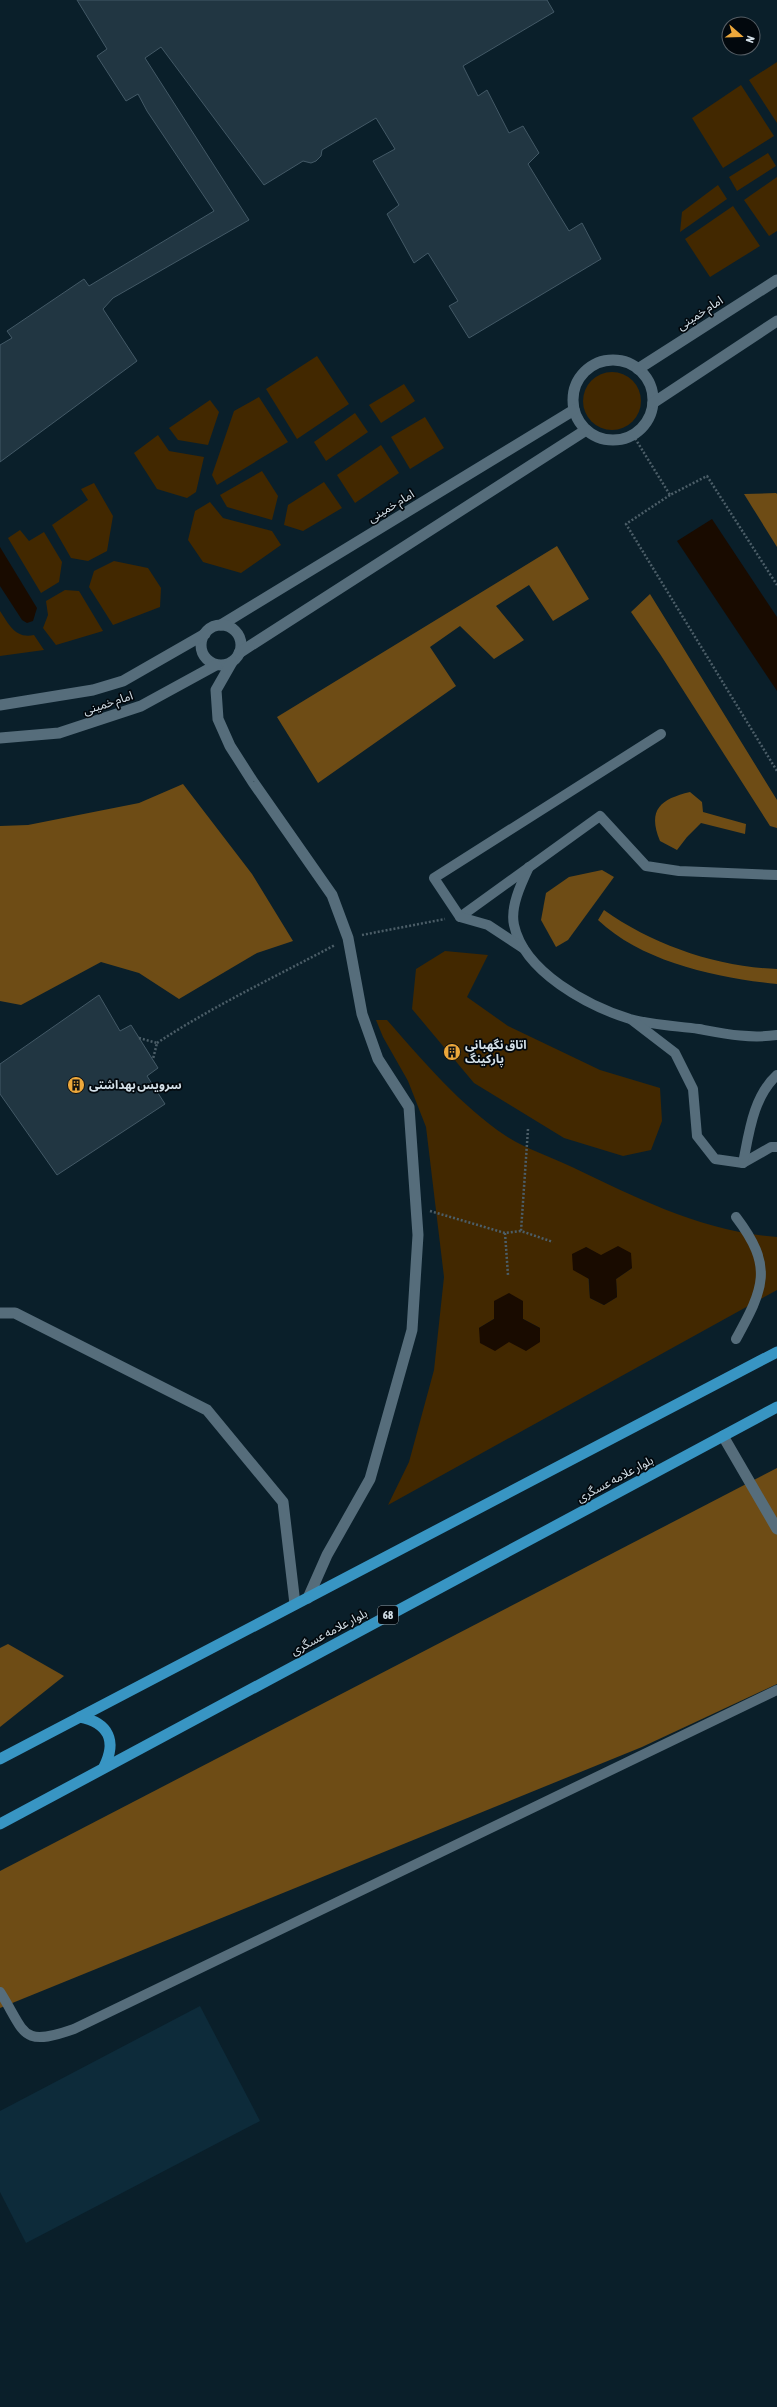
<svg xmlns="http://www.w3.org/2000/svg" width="777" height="2407" viewBox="0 0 777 2407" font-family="'Asap Condensed','Noto Sans Arabic',sans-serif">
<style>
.built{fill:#0d2b3a}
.green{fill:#422800;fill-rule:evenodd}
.forest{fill:#6e4c15}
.water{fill:#190b00}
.building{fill:#213642;stroke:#435966}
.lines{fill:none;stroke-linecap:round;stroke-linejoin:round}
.path{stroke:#4c5e68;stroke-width:2.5;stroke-dasharray:2 2;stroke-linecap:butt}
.service{stroke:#566d7b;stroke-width:10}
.minor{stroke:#566d7b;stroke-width:11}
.tertiary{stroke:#566d7b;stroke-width:11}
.trunk{stroke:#3895c3;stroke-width:11}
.labels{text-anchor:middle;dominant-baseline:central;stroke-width:3.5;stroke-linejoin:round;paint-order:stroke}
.shield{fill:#02080d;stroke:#959fa6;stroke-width:1}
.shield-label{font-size:11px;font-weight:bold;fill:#d4e0e8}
.street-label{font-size:12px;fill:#d4e0e8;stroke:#02080d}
.poi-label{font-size:12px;font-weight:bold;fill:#d4e0e8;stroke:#02080d;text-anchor:start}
</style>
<rect width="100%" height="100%" fill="#0a1f2a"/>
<polygon class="built" points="200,2006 260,2121 26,2243 0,2192 0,2111"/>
<g class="green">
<polygon points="777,62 777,123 749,80"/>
<polygon points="741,85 774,136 723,168 692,118"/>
<polygon points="768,153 776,166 737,191 729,177"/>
<polygon points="777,177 777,231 769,236 744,200"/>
<polygon points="718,185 727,199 680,232 682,212"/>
<polygon points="733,206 760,246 710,277 685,239"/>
<polygon points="317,356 349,404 297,439 266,389"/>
<circle cx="612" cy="401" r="29"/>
<polygon points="404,384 415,401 381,423 369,405"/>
<polygon points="259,397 288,442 217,485 212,475 234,411"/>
<polygon points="210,400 219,412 208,445 178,440 169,428"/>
<polygon points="355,413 368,432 326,461 314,442"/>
<polygon points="425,417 444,448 410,469 391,437"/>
<polygon points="158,435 169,451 204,457 196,492 187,498 157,489 134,453"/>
<polygon points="381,445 399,473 355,503 337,475"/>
<polygon points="262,471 278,496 272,520 227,507 220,495"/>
<polygon points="324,482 342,508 303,531 284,525 288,505"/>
<polygon points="94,483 113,516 107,551 88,561 71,558 52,525 88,500 81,489"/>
<polygon points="210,502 223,518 272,531 281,545 241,573 203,562 188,540 195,511"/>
<polygon points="20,530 29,541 44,532 62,562 59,582 41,593 8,538"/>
<polygon points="114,561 148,568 161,588 160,607 113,625 89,587 94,571"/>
<polygon points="65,590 79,591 103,631 56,645 43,628 48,615 46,601"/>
<path d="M0 611C9 625 16 639 34 635L44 650 0 656Z"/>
<polygon points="445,951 488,955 467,997 508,1026 600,1070 660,1088 662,1121 651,1150 623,1156 564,1138 474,1083 412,1009 416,969"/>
<path d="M376 1020H387C422 1060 461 1106 506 1136 526 1149 551 1157 572 1167 637 1198 703 1232 777 1237V1290L388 1505 409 1462 434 1370 444 1277 426 1127 408 1081 383 1037ZM586 1247 601 1256 618 1247 632 1268 616 1279 617 1297 604 1305 590 1298ZM494 1319H523L540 1328 509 1342 479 1328Z"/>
</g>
<g class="forest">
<polygon points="776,493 777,494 777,547 744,494"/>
<polygon points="557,546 589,599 553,621 529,585 496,606 524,640 494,659 460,626 430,647 456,686 318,783 277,717"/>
<polygon points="650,594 777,800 777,828 770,826 660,654 631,612"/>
<polygon points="183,784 252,874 293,941 257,953 179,999 139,973 101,962 21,1005 0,1001 0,826 28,825 139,803"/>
<path d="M690 792 702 802 703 812 746 824 745 834 701 823 687 837 677 850 660 841C647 809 661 799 690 792Z"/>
<polygon points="602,870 614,877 568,940 556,947 541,920 546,893 569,877"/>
<path d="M604 910C653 945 717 967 777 969V984C717 978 642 962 598 920Z"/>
<polygon points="777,1468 777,1684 642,1747 0,2008 0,1871"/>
<polygon points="8,1644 64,1676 0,1727 0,1648"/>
</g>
<g class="water">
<polygon points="712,519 777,617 777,691 677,541"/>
<polygon points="0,547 37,608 33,621 27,623 22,620 0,586"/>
<polygon points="618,1246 631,1253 632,1268 616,1279 617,1297 604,1305 590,1298 589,1279 573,1270 572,1254 586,1247 601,1255"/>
<polygon points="509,1293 523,1301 523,1319 540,1328 540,1342 526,1351 509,1342 495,1351 480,1343 479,1328 494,1319 494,1301"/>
</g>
<g class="building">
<polygon points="77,0 547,0 554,12 463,66 478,96 487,90 509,133 523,126 539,153 528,164 569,231 582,223 601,259 469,338 449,306 458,301 428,253 414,263 387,214 399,205 373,161 395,149 376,118 322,150 321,156 316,161 311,163 303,161 264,185 161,47 145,58 249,220 113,298 103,309 137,361 0,462 0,345 12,338 7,331 84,279 89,286 214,211 147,111 138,94 126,101 97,56 107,49"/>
<polygon points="99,995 120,1031 131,1025 158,1068 147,1076 165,1104 57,1175 0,1094 0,1064"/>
</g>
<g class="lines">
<g class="path">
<polyline points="633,435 670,495 707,476 777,585"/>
<polyline points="670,495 626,524 777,771"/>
<polyline points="362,935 445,919"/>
<polyline points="139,1038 157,1043 153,1059"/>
<path d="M157 1043C213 1006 275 977 335 945"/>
<polyline points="528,1129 521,1231 553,1242"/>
<polyline points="430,1211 505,1233 521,1231"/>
<polyline points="505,1233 508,1275"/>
</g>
<g class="service">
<path d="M529 867C521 884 510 907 514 925 524 972 588 1006 630 1019 652 1025 677 1026 699 1029 726 1034 750 1039 777 1035"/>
<polyline points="460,917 600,816 646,866 679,871 777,875"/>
<polyline points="523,948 488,925 460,917 434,878 661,734"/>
<polyline points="632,1020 675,1053 693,1089 697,1136 715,1159 743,1163 771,1147 777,1147"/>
<path d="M743 1163C749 1133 753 1097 777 1075"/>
<path d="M736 1339C764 1288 774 1267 736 1217"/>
<path d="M0 1992C26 2033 20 2048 74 2029L777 1690"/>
</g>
<polyline class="minor" points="723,1436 777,1529"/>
<g class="tertiary">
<circle cx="613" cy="400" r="40"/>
<polyline points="638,369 777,280"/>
<polyline points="653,403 777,321"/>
<polyline points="221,625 574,410"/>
<circle cx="221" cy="645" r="20"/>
<polyline points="239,653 586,430"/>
<polyline points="232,662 216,690 218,719 230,746 253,782 332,895 348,938 362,1014 378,1059 409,1107 418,1235 412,1330 370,1479 327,1555 308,1598"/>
<polyline points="0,705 93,690 123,681 205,634"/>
<polyline points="0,738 59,733 141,706 216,665"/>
<polyline points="0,1313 15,1313 207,1410 283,1502 295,1604"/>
</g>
<g class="trunk">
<path d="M80 1717C109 1723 117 1741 104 1767"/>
<polyline points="0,1759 777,1352"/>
<polyline points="0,1824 777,1407"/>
</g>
</g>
<defs>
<g id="building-disc" transform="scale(0.9)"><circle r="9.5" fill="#eda83b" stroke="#02080d"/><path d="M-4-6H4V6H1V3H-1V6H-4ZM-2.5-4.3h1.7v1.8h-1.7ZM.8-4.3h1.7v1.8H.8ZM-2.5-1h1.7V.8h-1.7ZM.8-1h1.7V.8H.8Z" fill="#111"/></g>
</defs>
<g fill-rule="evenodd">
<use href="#building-disc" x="452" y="1052"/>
<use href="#building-disc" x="76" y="1085"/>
</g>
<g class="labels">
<rect class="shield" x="378" y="1606" width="20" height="18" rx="3"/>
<g class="shield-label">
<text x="388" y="1615">68</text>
</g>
<g class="street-label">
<text transform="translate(700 313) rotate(-33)">امام خمینی</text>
<text transform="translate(391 506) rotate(-31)">امام خمینی</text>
<text transform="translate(108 703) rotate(-18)">امام خمینی</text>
<text transform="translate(615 1479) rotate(-28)">بلوار علامه عسگری</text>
<text transform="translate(329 1632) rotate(-28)">بلوار علامه عسگری</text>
</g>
<g class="poi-label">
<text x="465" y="1045">اتاق نگهبانی<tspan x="465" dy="14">پارکینگ</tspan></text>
<text x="89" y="1085">سرویس بهداشتی</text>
</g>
</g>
<g transform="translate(741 36) rotate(110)"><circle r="19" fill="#02080d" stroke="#565e65"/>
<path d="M0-3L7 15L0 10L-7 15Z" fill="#eda83b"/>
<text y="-6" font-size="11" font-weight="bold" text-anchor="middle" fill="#d4e0e8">N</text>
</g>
</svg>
